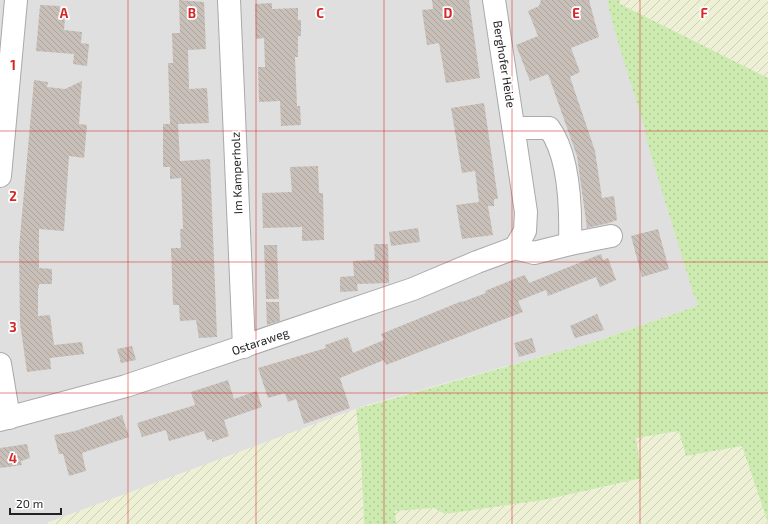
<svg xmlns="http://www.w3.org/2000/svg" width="768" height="524" viewBox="0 0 768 524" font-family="'Exo 2',sans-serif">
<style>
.residential{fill:#e0dfdf}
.farmland{fill:url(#farmland-furrows)}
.grass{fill:url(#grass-dots)}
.building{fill:url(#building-back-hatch)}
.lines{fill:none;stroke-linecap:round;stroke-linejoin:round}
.minor-casing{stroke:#a9a9a9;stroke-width:24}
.minor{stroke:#fff;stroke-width:22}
.grid{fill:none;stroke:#d62828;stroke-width:1;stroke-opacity:0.55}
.labels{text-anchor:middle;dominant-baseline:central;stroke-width:3.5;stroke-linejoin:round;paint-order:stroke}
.street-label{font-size:12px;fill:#222;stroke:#fff}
.grid-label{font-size:13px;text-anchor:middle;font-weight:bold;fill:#d62828;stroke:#fff;stroke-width:3.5;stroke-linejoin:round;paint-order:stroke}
</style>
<defs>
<pattern id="farmland-furrows" width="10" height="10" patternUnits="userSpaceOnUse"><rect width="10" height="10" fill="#eef0d5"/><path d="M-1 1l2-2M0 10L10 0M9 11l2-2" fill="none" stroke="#ccceb7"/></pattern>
<pattern id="grass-dots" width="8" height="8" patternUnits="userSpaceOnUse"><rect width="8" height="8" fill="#cdebb0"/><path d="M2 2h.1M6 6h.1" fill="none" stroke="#b0c997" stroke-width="1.8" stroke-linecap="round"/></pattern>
<pattern id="building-back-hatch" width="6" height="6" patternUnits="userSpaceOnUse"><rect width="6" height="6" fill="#c7bfb8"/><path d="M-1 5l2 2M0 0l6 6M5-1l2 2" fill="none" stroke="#aba49e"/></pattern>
</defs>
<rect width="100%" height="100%" fill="#f2efe9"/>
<polygon class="residential" points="0,0 619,0 699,305 600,340 367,405 44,524 0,524"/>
<g class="farmland">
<polygon points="619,0 768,0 768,78 620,4"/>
<polygon points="356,409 361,454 364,524 44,524"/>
<polygon points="680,431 686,456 742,446 768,524 396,524 394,511 434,508 445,514 544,500 642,478 635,438"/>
</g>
<polygon class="grass" points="607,0 619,0 620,4 768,78 768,523 742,446 686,456 679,431 636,438 642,478 544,500 445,514 434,508 395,511 396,524 364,524 361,454 356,409 600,340 699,305 693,293 648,145 645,129 615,32"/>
<g class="building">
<polygon points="179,0 204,2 206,49 188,50 189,89 207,88 209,123 178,124 180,161 210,159 217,337 199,338 196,320 180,321 179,305 173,305 171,248 181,248 180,229 183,229 181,178 170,179 170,167 163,167 163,124 170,124 168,63 173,63 172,33 180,33"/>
<polygon points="432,0 469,0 480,78 446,83 439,43 427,45 422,10 433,9"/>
<polygon points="541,0 589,0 599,37 571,48 580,72 570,77 595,151 602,198 614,196 617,220 609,223 587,228 577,156 548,74 530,81 516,45 538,36 528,11 539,6"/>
<polygon points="272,3 272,9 298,8 298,20 301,20 301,36 298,36 298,57 295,57 297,106 300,106 301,125 281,126 280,101 259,102 258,67 265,67 264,38 256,39 255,4"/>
<polygon points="40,5 60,6 60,17 65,18 64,30 82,32 81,43 89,44 87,66 73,64 74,54 36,51"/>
<polygon points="34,80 48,82 47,87 65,89 82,81 79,124 87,125 84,158 69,156 64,231 39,229 39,268 52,269 52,284 39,284 39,288 38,288 38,316 50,315 54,345 82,342 84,354 50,358 51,369 27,372 20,323 19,248"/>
<polygon points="484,103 498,199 494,199 494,206 488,206 493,235 462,239 456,205 479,202 475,171 462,173 451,108"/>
<polygon points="318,166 319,193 323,193 324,240 302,241 302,227 263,228 262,193 292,192 290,167"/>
<polygon points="418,228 420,242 391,246 389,232"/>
<polygon points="658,229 669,269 642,277 631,236"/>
<polygon points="374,244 388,244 389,283 357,284 358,291 340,292 340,277 354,276 353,261 375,260"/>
<polygon points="264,245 277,245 279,299 266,299"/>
<polygon points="601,254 603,260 608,258 616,280 600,287 596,277 548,296 546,290 518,301 523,312 386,365 384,360 340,378 350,408 304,424 296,399 288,402 285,393 268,398 258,368 326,348 325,345 348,337 353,353 384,340 381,334 462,301 462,302 486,293 485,291 519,277 525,275 529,283"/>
<polygon points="266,302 279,302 280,321 267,325"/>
<polygon points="597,314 604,330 575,338 570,326"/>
<polygon points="532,338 536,352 519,357 514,343"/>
<polygon points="132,346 136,360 121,363 117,349"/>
<polygon points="228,380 234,399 257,391 262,407 224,420 229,436 212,442 212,439 207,440 204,431 169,441 166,430 142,437 137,423 195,405 191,392"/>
<polygon points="122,415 129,437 82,453 86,471 69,476 63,454 59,454 54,435 75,431"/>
<polygon points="27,444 30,458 21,461 22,465 0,468 0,448"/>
</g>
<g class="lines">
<g class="minor-casing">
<g id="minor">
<polyline points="229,0 244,347"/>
<polyline points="494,0 526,212 525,231 515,248"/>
<path d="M515 128H549C570 156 571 209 570 244"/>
<polyline points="0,176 16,0"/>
<polyline points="515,248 534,253 570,244 611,236"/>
<polyline points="0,364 9,418"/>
<polyline points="0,420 126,386 413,289 477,262 515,248"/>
</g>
</g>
<use href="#minor" class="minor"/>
</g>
<path class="grid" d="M128 0V524M256 0V524M384 0V524M512 0V524M640 0V524M0 131H768M0 262H768M0 393H768"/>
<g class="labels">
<g class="street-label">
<text transform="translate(505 64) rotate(81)">Berghofer Heide</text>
<text transform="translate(236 173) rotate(-92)">Im Kamperholz</text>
<text transform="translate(260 341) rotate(-19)">Ostaraweg</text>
</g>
</g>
<g class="grid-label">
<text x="64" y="18">A</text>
<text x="192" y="18">B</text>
<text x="320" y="18">C</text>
<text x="448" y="18">D</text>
<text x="576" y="18">E</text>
<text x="704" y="18">F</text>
<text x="13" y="70">1</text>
<text x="13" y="201">2</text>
<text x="13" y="332">3</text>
<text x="13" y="463">4</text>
</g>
<path d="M10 508v6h51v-6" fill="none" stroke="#222222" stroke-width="2"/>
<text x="16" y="508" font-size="12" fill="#222222" stroke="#ffffff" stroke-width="3" paint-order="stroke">20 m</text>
</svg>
